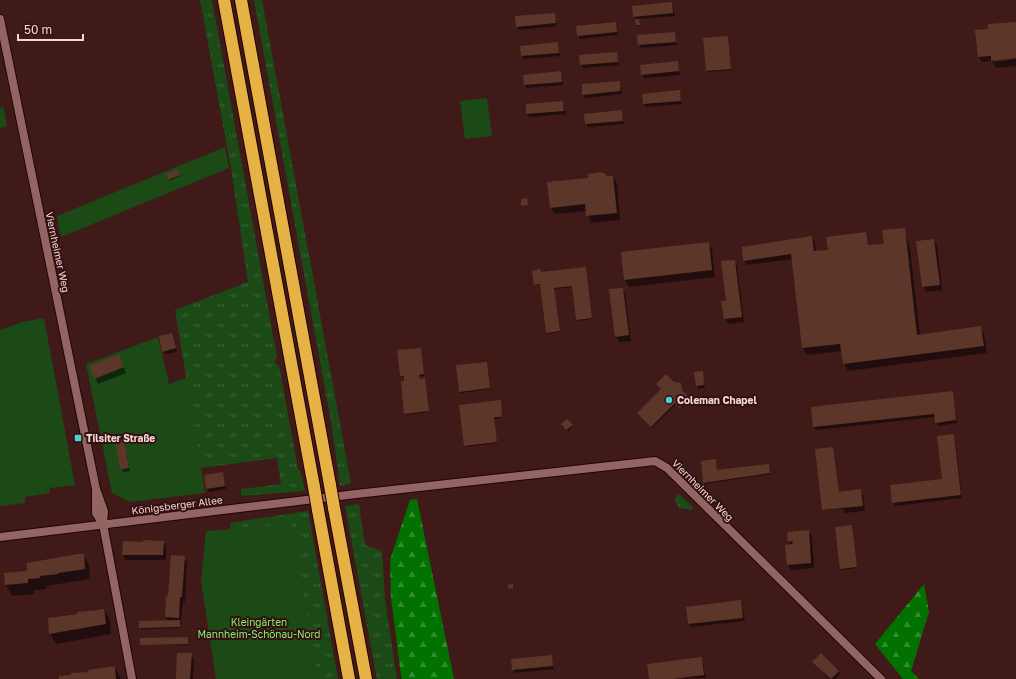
<svg xmlns="http://www.w3.org/2000/svg" width="1016" height="679" viewBox="0 0 1016 679" font-family="'Golos Text',sans-serif">
<style>
.grass{fill:url(#grass-tufts)}
.forest{fill:url(#forest-firs)}
.green{fill:#1b4a17}
.shadow{fill:#0007}
.building{fill:#5c3729}
.lines{fill:none;stroke-linecap:round;stroke-linejoin:round}
.minor-casing{stroke:#240304;stroke-width:10}
.highway-casing{stroke:#240304;stroke-width:14}
.minor{stroke:#926563;stroke-width:8}
.highway{stroke:#e6b246;stroke-width:12}
.highway-bridge-casing{stroke:#240304;stroke-width:14;stroke-linecap:butt}
.highway-bridge{stroke:#e6b246;stroke-width:12}
.poi-dot{fill:#52ccd5;stroke:#341010;stroke-width:1.5}
.labels{text-anchor:middle;dominant-baseline:central;stroke-width:4;stroke-linejoin:round;paint-order:stroke}
.street-label{font-size:10px;fill:#f3d8d7;stroke:#341010}
.poi-label{font-size:10px;font-weight:bold;fill:#f3d8d7;stroke:#341010;text-anchor:start}
.park-label{font-size:10px;fill:#80f277;stroke:#341010}
</style>
<defs>
<pattern id="grass-tufts" width="24" height="20" patternUnits="userSpaceOnUse"><rect width="24" height="20" fill="#1b4a17"/><path d="M3 7l-1-3M5 7V3M7 7l1-3M15 17l-1-3M17 17v-4M19 17l1-3" fill="none" stroke="#3d6338"/></pattern>
<pattern id="forest-firs" width="22" height="20" patternUnits="userSpaceOnUse"><rect width="22" height="20" fill="#017100"/><path d="M5 1l3.5 6h-7zM16 11l3.5 6h-7z" fill="#338b31"/></pattern>
</defs>
<rect width="100%" height="100%" fill="#3f1a19"/>
<g class="grass">
<polygon points="200,0 212,0 277,357 275,360 275,364 279,365 298,469 300,470 305,491 241,496 241,489 281,484 277,458 201,468 175,310 248,282 231,168"/>
<polygon points="254,0 262,0 351,483 340,486 332,427"/>
<polygon points="679,494 693,507 692,510 679,508 674,499"/>
<polygon points="359,504 365,545 382,551 385,599 397,679 377,679 345,506"/>
<polygon points="308,511 338,679 317,679 231,534 230,523"/>
</g>
<g class="forest">
<polygon points="417,499 454,679 402,679 401,676 391,598 390,560 410,500"/>
<polygon points="924,584 929,612 911,671 919,679 903,679 875,644"/>
</g>
<g class="green">
<polygon points="487,98 492,136 465,139 460,101"/>
<polygon points="3,106 7,126 0,128 0,108"/>
<polygon points="225,147 229,168 61,237 57,216"/>
<polygon points="44,318 75,485 50,488 50,493 25,497 25,503 0,506 0,330 22,322"/>
<polygon points="158,337 169,384 187,378 205,493 129,502 112,493 86,364"/>
<polygon points="292,524 318,679 216,679 201,581 206,531"/>
</g>
<g class="shadow">
<polygon points="672,3 675,16 638,19 640,26 637,26 634,16"/>
<polygon points="555,14 557,26 519,30 517,27"/>
<polygon points="616,23 618,35 580,39 578,36"/>
<polygon points="1016,23 1016,57 994,60 994,62 1016,59 1016,66 996,68 992,61 982,62 979,57"/>
<polygon points="674,33 677,45 641,48 639,45 638,36"/>
<polygon points="728,37 731,70 707,72 707,70"/>
<polygon points="558,43 560,56 524,59 522,56"/>
<polygon points="616,53 619,65 583,68 581,65 580,56"/>
<polygon points="677,62 680,75 644,78 642,75"/>
<polygon points="561,72 563,85 527,88 525,85"/>
<polygon points="619,82 622,94 585,98 583,95"/>
<polygon points="679,91 682,104 646,107 644,104"/>
<polygon points="563,102 566,114 529,117 527,114 527,105"/>
<polygon points="622,111 624,124 588,127 586,124"/>
<polygon points="177,170 180,176 170,181 167,174"/>
<polygon points="607,177 613,177 617,184 620,220 591,223 587,211 555,214 550,207"/>
<polygon points="904,229 910,249 920,335 980,327 984,334 987,353 848,371 844,363 842,351 807,355 803,348 793,259 747,265 744,260 812,238 815,243 816,252 829,251 865,233 869,246 885,244"/>
<polygon points="934,240 937,245 942,290 926,292 923,286"/>
<polygon points="708,243 712,250 715,277 629,287 625,280 622,253"/>
<polygon points="734,261 737,266 744,322 728,324 725,319"/>
<polygon points="586,269 592,319 578,321 573,287 554,289 560,332 547,334 541,285 535,285"/>
<polygon points="622,289 625,294 631,341 619,342 616,337"/>
<polygon points="171,334 177,352 165,354 163,351"/>
<polygon points="421,349 424,376 420,376 420,380 425,380 429,412 406,415 405,377 401,376"/>
<polygon points="119,356 126,373 98,384 90,367"/>
<polygon points="487,364 490,389 461,393 460,392"/>
<polygon points="702,372 705,388 698,389 697,386"/>
<polygon points="682,392 690,400 682,408 677,403 652,428 639,414"/>
<polygon points="952,392 957,423 938,426 936,417 816,430 814,427"/>
<polygon points="501,403 502,418 494,419 497,443 465,447"/>
<polygon points="563,425 572,426 572,427 568,431"/>
<polygon points="953,435 955,438 962,498 895,506 893,502 943,480"/>
<polygon points="124,438 130,471 123,472 121,469"/>
<polygon points="833,448 839,493 860,490 863,495 865,511 845,513 843,509 823,510 816,450"/>
<polygon points="716,460 717,471 769,466 770,474 705,484"/>
<polygon points="222,473 226,489 209,492 207,489"/>
<polygon points="852,528 857,568 842,570 841,568"/>
<polygon points="809,531 812,536 814,568 791,570 788,565 791,545 789,542"/>
<polygon points="163,542 166,547 166,560 126,560 123,555"/>
<polygon points="83,555 89,565 90,579 46,586 46,589 34,590 34,594 12,596 6,585 28,572"/>
<polygon points="184,557 187,562 185,602 183,602 180,628 141,629 140,628 168,621 166,617 167,597 169,598"/>
<polygon points="741,601 745,621 691,627 689,624"/>
<polygon points="104,610 110,620 111,634 56,644 50,634 61,616"/>
<polygon points="188,639 188,645 141,644"/>
<polygon points="191,654 194,660 193,679 177,679"/>
<polygon points="551,656 554,669 515,673 513,670"/>
<polygon points="702,658 706,678 650,679"/>
<polygon points="813,662 838,671 840,674 835,679 829,679"/>
<polygon points="115,667 121,679 60,679 60,677"/>
</g>
<g class="building">
<polygon points="672,2 673,13 633,17 632,6"/>
<polygon points="555,13 556,23 516,27 515,16"/>
<polygon points="635,19 639,19 640,25 636,25"/>
<polygon points="616,22 617,32 577,36 576,26"/>
<polygon points="1016,22 1016,58 991,61 991,56 978,57 975,30 988,29 988,24"/>
<polygon points="675,32 676,42 638,45 637,35"/>
<polygon points="728,36 731,69 706,71 703,38"/>
<polygon points="558,42 559,53 521,56 520,46"/>
<polygon points="617,52 618,62 580,65 579,55"/>
<polygon points="678,61 679,71 641,75 640,65"/>
<polygon points="561,71 562,82 524,85 523,75"/>
<polygon points="620,81 620,91 582,95 582,84"/>
<polygon points="680,90 681,101 643,104 642,94"/>
<polygon points="563,101 564,111 526,114 526,104"/>
<polygon points="622,110 623,121 585,124 584,114"/>
<polygon points="177,169 180,175 168,180 166,174"/>
<polygon points="600,172 606,174 606,176 613,176 617,213 586,216 585,204 550,208 547,182 588,178 588,174"/>
<polygon points="527,198 528,205 521,206 521,199"/>
<polygon points="905,228 917,335 981,326 984,346 843,364 840,344 802,348 791,254 743,261 742,247 812,236 814,251 828,250 826,237 866,232 868,245 884,244 882,230"/>
<polygon points="934,239 940,285 922,287 916,241"/>
<polygon points="709,242 712,270 624,280 621,252"/>
<polygon points="735,260 742,317 724,319 721,301 726,301 721,261"/>
<polygon points="586,267 592,318 576,320 572,286 554,288 560,331 546,333 540,284 534,285 532,271 540,269 541,272"/>
<polygon points="623,288 629,335 615,337 609,289"/>
<polygon points="172,333 176,348 162,352 159,336"/>
<polygon points="421,348 424,374 419,375 420,379 425,378 429,411 404,414 401,381 404,381 404,376 400,376 397,350"/>
<polygon points="119,354 124,367 94,379 89,366"/>
<polygon points="487,362 490,388 459,392 456,365"/>
<polygon points="703,371 704,385 696,386 694,372"/>
<polygon points="666,374 674,382 681,383 682,390 690,398 680,408 675,403 651,427 637,413 661,389 656,384"/>
<polygon points="953,391 956,420 935,423 934,414 813,427 811,407"/>
<polygon points="501,400 502,417 494,417 497,442 464,446 459,405"/>
<polygon points="567,419 573,425 566,430 561,424"/>
<polygon points="954,434 961,495 892,503 890,485 942,479 937,436"/>
<polygon points="124,437 129,468 120,470 115,439"/>
<polygon points="833,447 839,492 861,489 863,506 822,510 815,449"/>
<polygon points="716,459 717,470 769,464 770,473 703,483 701,461"/>
<polygon points="223,472 225,486 206,489 204,475"/>
<polygon points="852,525 857,567 840,569 835,527"/>
<polygon points="809,530 811,563 787,565 785,545 792,544 793,541 788,542 787,532"/>
<polygon points="143,540 164,541 163,555 122,555 123,541 143,542"/>
<polygon points="78,554 84,554 85,569 58,573 58,574 40,576 40,578 28,579 28,583 5,585 4,573 27,571 27,563"/>
<polygon points="171,555 185,556 182,597 180,597 179,618 165,617 166,596 168,597"/>
<polygon points="513,584 513,588 508,589 508,585"/>
<polygon points="741,600 743,618 688,624 686,607"/>
<polygon points="100,609 104,609 106,624 49,634 48,618 77,614 77,612 100,610"/>
<polygon points="180,620 180,627 139,628 139,621"/>
<polygon points="188,637 188,644 140,645 140,638"/>
<polygon points="177,653 192,653 190,679 176,679"/>
<polygon points="821,653 839,671 831,679 812,662"/>
<polygon points="552,655 553,666 512,670 511,659"/>
<polygon points="702,657 704,675 672,679 649,679 647,664"/>
<polygon points="115,666 116,679 59,679 59,676 71,675 71,673 88,672 88,670"/>
</g>
<g class="lines">
<g class="minor-casing">
<g id="minor">
<polyline points="0,19 96,489 104,511 103,524 132,679"/>
<polyline points="96,491 96,513 103,524"/>
<polyline points="0,537 356,494 655,461 667,468 881,679"/>
</g>
</g>
<g class="highway-casing">
<g id="highway">
<polyline points="224,0 314,487"/>
<polyline points="241,0 330,485"/>
<polyline points="334,508 366,679"/>
<polyline points="318,510 349,679"/>
</g>
</g>
<use href="#minor" class="minor"/>
<use href="#highway" class="highway"/>
<g class="highway-bridge-casing">
<g id="highway-bridge">
<polyline points="330,485 334,508"/>
<polyline points="314,487 318,510"/>
</g>
</g>
<use href="#highway-bridge" class="highway-bridge"/>
</g>
<g class="poi-dot">
<circle cx="669" cy="400" r="4"/>
<rect x="74" y="434" width="8" height="8" rx="2"/>
</g>
<g class="labels">
<g class="street-label">
<text transform="translate(58 252) rotate(78)">Viernheimer Weg</text>
<text transform="translate(703 490) rotate(45)">Viernheimer Weg</text>
<text transform="translate(177 505) rotate(-7)">Königsberger Allee</text>
</g>
<g class="poi-label">
<text x="677" y="400">Coleman Chapel</text>
<text x="86" y="438">Tilsiter Straße</text>
</g>
<g class="park-label">
<text x="259" y="622">Kleingärten<tspan x="259" dy="12">Mannheim-Schönau-Nord</tspan></text>
</g>
</g>
<path d="M18 34v6h65v-6" fill="none" stroke="#f3d8d7" stroke-width="2"/>
<text x="24" y="34" font-size="12" fill="#f3d8d7" stroke="#341010" stroke-width="3" paint-order="stroke">50 m</text>
</svg>
